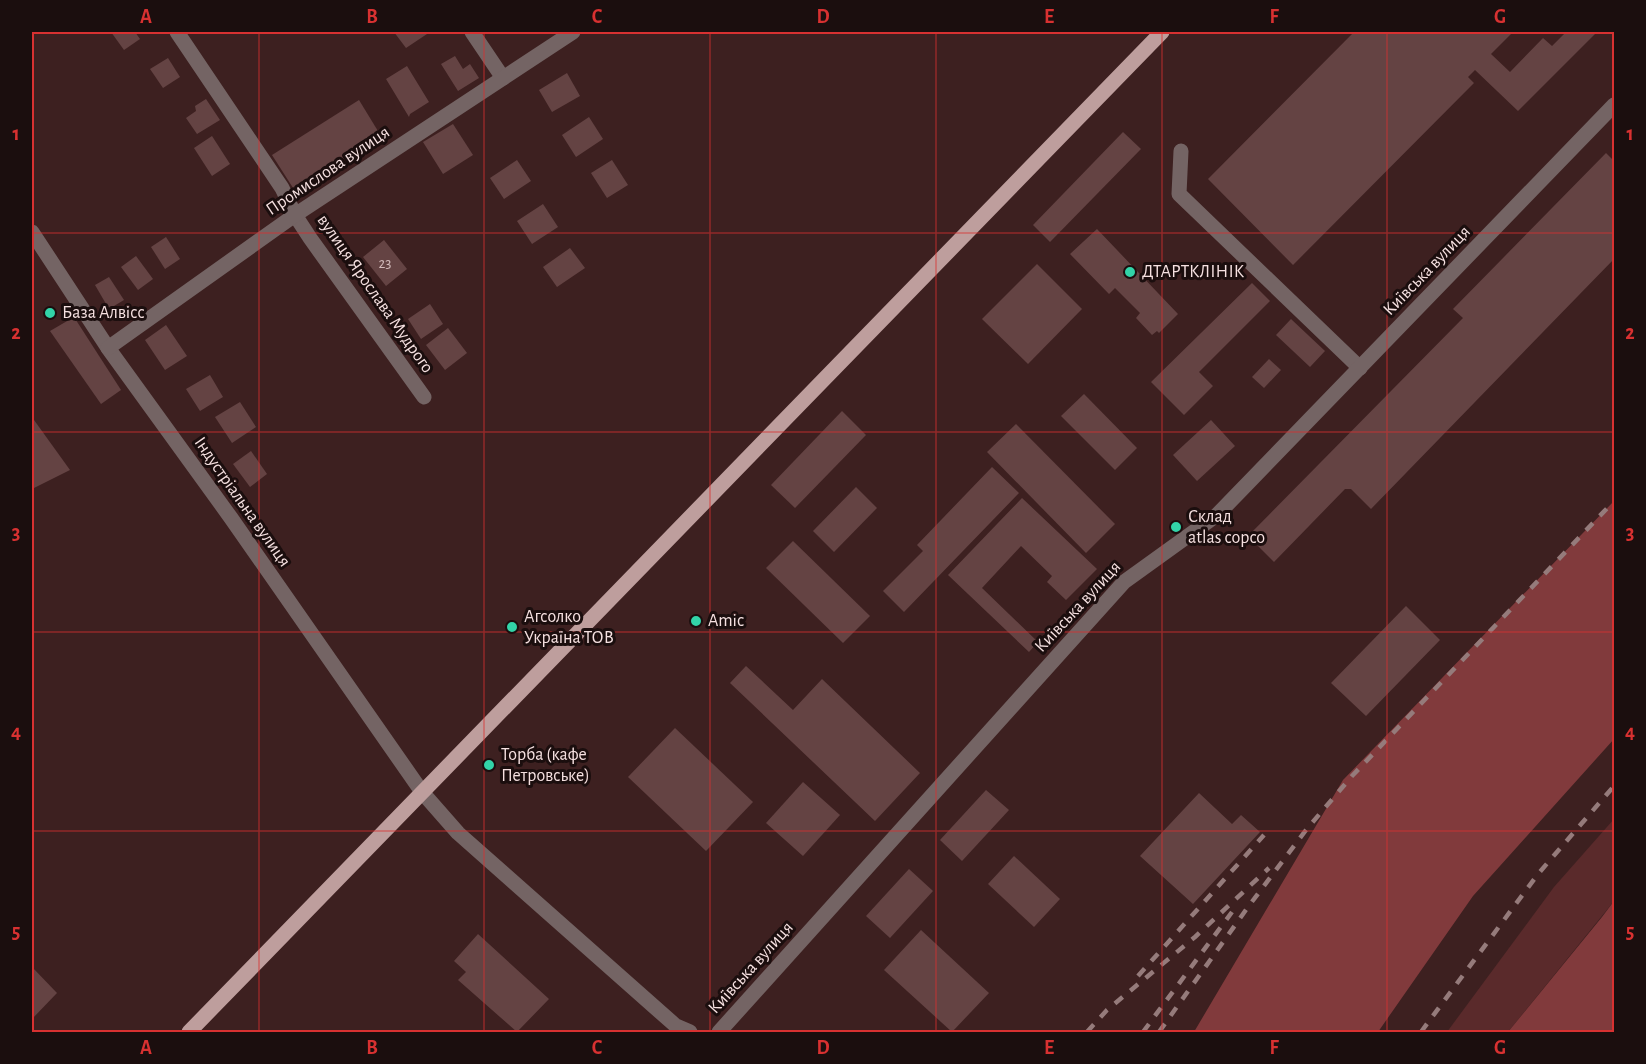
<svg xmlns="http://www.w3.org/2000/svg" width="1646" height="1064" viewBox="0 0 1646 1064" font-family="'Alegreya Sans',sans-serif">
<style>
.green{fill:#5a2a2b}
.forest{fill:#813a3c}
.building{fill:#644343}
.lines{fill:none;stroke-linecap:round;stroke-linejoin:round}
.minor{stroke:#746464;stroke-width:15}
.major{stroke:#be9e9d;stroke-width:15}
.rail{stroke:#957b7b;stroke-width:4.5;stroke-dasharray:10 10;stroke-linecap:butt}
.grid{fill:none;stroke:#d83131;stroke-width:1.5;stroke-opacity:0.55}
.poi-dot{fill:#32d4a8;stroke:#1b0e0e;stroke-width:2}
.labels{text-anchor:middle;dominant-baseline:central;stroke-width:6;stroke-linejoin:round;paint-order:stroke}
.number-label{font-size:15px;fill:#d2baba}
.street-label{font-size:18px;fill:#f6e1e1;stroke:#1b0e0e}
.poi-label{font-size:18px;fill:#f6e1e1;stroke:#1b0e0e;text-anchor:start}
.neatline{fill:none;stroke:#d83131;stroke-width:2}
.grid-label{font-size:20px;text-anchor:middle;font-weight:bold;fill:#d83131}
</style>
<rect width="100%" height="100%" fill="#3d2020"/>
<polygon class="green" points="1614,819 1614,901 1508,1032 1447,1032 1554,887"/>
<g class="forest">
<polygon points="1614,501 1614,739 1473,896 1378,1032 1194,1032 1343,780"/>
<polygon points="1614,901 1614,1032 1508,1032 1602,917"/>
</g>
<g class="building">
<polygon points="111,32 135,32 140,39 124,50"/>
<polygon points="394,32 430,32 406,48"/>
<polygon points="1354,32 1513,32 1491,54 1510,72 1543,38 1552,46 1566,32 1597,32 1518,111 1475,70 1468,77 1474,83 1293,265 1208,179"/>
<polygon points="455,56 463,69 470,64 479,78 458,91 441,64"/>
<polygon points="168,58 180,77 163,88 150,69"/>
<polygon points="407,66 429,102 410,114 409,117 386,79"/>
<polygon points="567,73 580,96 552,112 539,90"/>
<polygon points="206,99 220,120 197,134 186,118 196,111 195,106"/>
<polygon points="359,100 381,136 295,191 272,155"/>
<polygon points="589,117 603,139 576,157 562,135"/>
<polygon points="453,124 473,155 443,174 423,142"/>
<polygon points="1123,132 1141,149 1050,242 1033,225"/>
<polygon points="212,136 230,164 212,176 194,148"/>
<polygon points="1606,153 1614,161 1614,259 1371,509 1351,489 1345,489 1274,562 1248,536 1463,318 1453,309"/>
<polygon points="517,160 531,181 504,199 490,178"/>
<polygon points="612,160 628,185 607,198 591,173"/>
<polygon points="543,204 558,227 532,244 517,221"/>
<polygon points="1097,229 1178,314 1159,333 1157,331 1152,335 1136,318 1140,313 1115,288 1109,294 1070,254"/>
<polygon points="166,237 180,259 165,269 151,247"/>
<polygon points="384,240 407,269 386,286 363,257"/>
<polygon points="570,248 585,268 557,287 543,267"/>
<polygon points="136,256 153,279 138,290 121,267"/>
<polygon points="1037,264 1082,309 1028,364 982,319"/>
<polygon points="109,277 124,300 109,309 95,285"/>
<polygon points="1252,283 1270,301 1199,372 1213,386 1184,415 1151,382"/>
<polygon points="430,304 443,324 421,339 408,319"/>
<polygon points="74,317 121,390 101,404 50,331"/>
<polygon points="1291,319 1325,351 1310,367 1276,335"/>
<polygon points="166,325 187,356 165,370 145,340"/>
<polygon points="448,328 467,353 445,370 426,345"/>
<polygon points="1269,359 1281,370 1264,388 1252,377"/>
<polygon points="210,375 223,397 200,411 186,389"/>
<polygon points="1084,394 1137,448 1115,470 1061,416"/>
<polygon points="240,402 256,427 232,443 215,417"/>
<polygon points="842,411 866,435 795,508 771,485"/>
<polygon points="34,420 70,470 32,489 32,421"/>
<polygon points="1211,420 1235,446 1197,481 1173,455"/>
<polygon points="1016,424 1115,524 1086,553 987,452"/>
<polygon points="251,451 267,474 250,487 233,464"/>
<polygon points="992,467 1019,493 904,612 883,591 923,551 917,545"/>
<polygon points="856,487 877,508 834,552 813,531"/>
<polygon points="1022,498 1097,569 1066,600 1047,582 1052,576 1021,546 982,588 1038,642 1029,652 948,575"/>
<polygon points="793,541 870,616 843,643 766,568"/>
<polygon points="1406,606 1440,640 1366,716 1331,683"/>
<polygon points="746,666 793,710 822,679 920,773 875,821 730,683"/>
<polygon points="675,728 753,802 706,851 628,777"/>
<polygon points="803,782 840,815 803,856 766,823"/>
<polygon points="986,790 1009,810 962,861 940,840"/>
<polygon points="1199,793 1232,824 1241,815 1260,832 1193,904 1140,856"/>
<polygon points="1014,856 1060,899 1034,927 988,884"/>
<polygon points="909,869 933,891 890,938 866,916"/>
<polygon points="921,930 989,993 952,1032 884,970"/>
<polygon points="478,934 549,999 517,1032 458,980 466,972 454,961"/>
<polygon points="32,967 57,993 32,1019"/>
</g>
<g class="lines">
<g class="minor">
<polyline points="177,32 282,188 295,215 310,238 424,397"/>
<polyline points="472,32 503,78"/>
<polyline points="1181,151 1179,194 1360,368"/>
<polyline points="32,232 108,348 231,518 422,792 458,833 676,1026 690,1032"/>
<polyline points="108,348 295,215 573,32"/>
<polyline points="719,1032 1124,582 1217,515 1614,105"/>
</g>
<polyline class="major" points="189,1032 1162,32"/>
<g class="rail">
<polyline points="1138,976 1264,835"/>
<polyline points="1087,1032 1107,1010 1195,937 1269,868"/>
<polyline points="1143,1032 1232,912"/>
<polyline points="1159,1032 1248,907 1306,830 1352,776 1614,501"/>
<polyline points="1421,1032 1538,874 1614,786"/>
</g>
</g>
<path class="grid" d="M259 32V1032M484 32V1032M710 32V1032M936 32V1032M1162 32V1032M1387 32V1032M32 233H1614M32 432H1614M32 632H1614M32 831H1614"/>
<g class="poi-dot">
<circle cx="1130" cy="272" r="6"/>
<circle cx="50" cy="313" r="6"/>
<circle cx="1176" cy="527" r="6"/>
<circle cx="696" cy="621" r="6"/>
<circle cx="512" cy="627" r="6"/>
<circle cx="489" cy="765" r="6"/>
</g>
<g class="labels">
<g class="number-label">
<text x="385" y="263">23</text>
</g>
<g class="street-label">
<text transform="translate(328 171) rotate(-34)">Промислова вулиця</text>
<text transform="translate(1427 271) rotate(-46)">Київська вулиця</text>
<text transform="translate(375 294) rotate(55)">вулиця Ярослава Мудрого</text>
<text transform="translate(242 502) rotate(55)">Індустріальна вулиця</text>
<text transform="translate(1078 607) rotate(-47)">Київська вулиця</text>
<text transform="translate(751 968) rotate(-48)">Київська вулиця</text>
</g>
<g class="poi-label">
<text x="1142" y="272">ДТАРТКЛІНІК</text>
<text x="62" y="313">База Алвісс</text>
<text x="1188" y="517">Склад<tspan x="1188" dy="21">atlas copco</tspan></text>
<text x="524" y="617">Агсолко<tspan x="524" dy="21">Україна ТОВ</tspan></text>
<text x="708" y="621">Amic</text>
<text x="501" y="755">Торба (кафе<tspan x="501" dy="21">Петровське)</tspan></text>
</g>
</g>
<rect width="1646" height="1064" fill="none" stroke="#1b0e0e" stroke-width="66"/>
<rect x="33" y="33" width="1580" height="998" class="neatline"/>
<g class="grid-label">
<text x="146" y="23">A</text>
<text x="372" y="23">B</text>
<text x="597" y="23">C</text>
<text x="823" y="23">D</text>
<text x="1049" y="23">E</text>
<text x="1274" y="23">F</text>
<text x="1500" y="23">G</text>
<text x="16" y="140">1</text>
<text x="1630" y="140">1</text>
<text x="16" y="339">2</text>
<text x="1630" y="339">2</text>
<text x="16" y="539">3</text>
<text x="1630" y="539">3</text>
<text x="16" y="738">4</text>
<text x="1630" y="738">4</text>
<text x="16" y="938">5</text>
<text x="1630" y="938">5</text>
<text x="146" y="1054">A</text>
<text x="372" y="1054">B</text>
<text x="597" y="1054">C</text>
<text x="823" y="1054">D</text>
<text x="1049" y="1054">E</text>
<text x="1274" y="1054">F</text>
<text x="1500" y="1054">G</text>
</g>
</svg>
